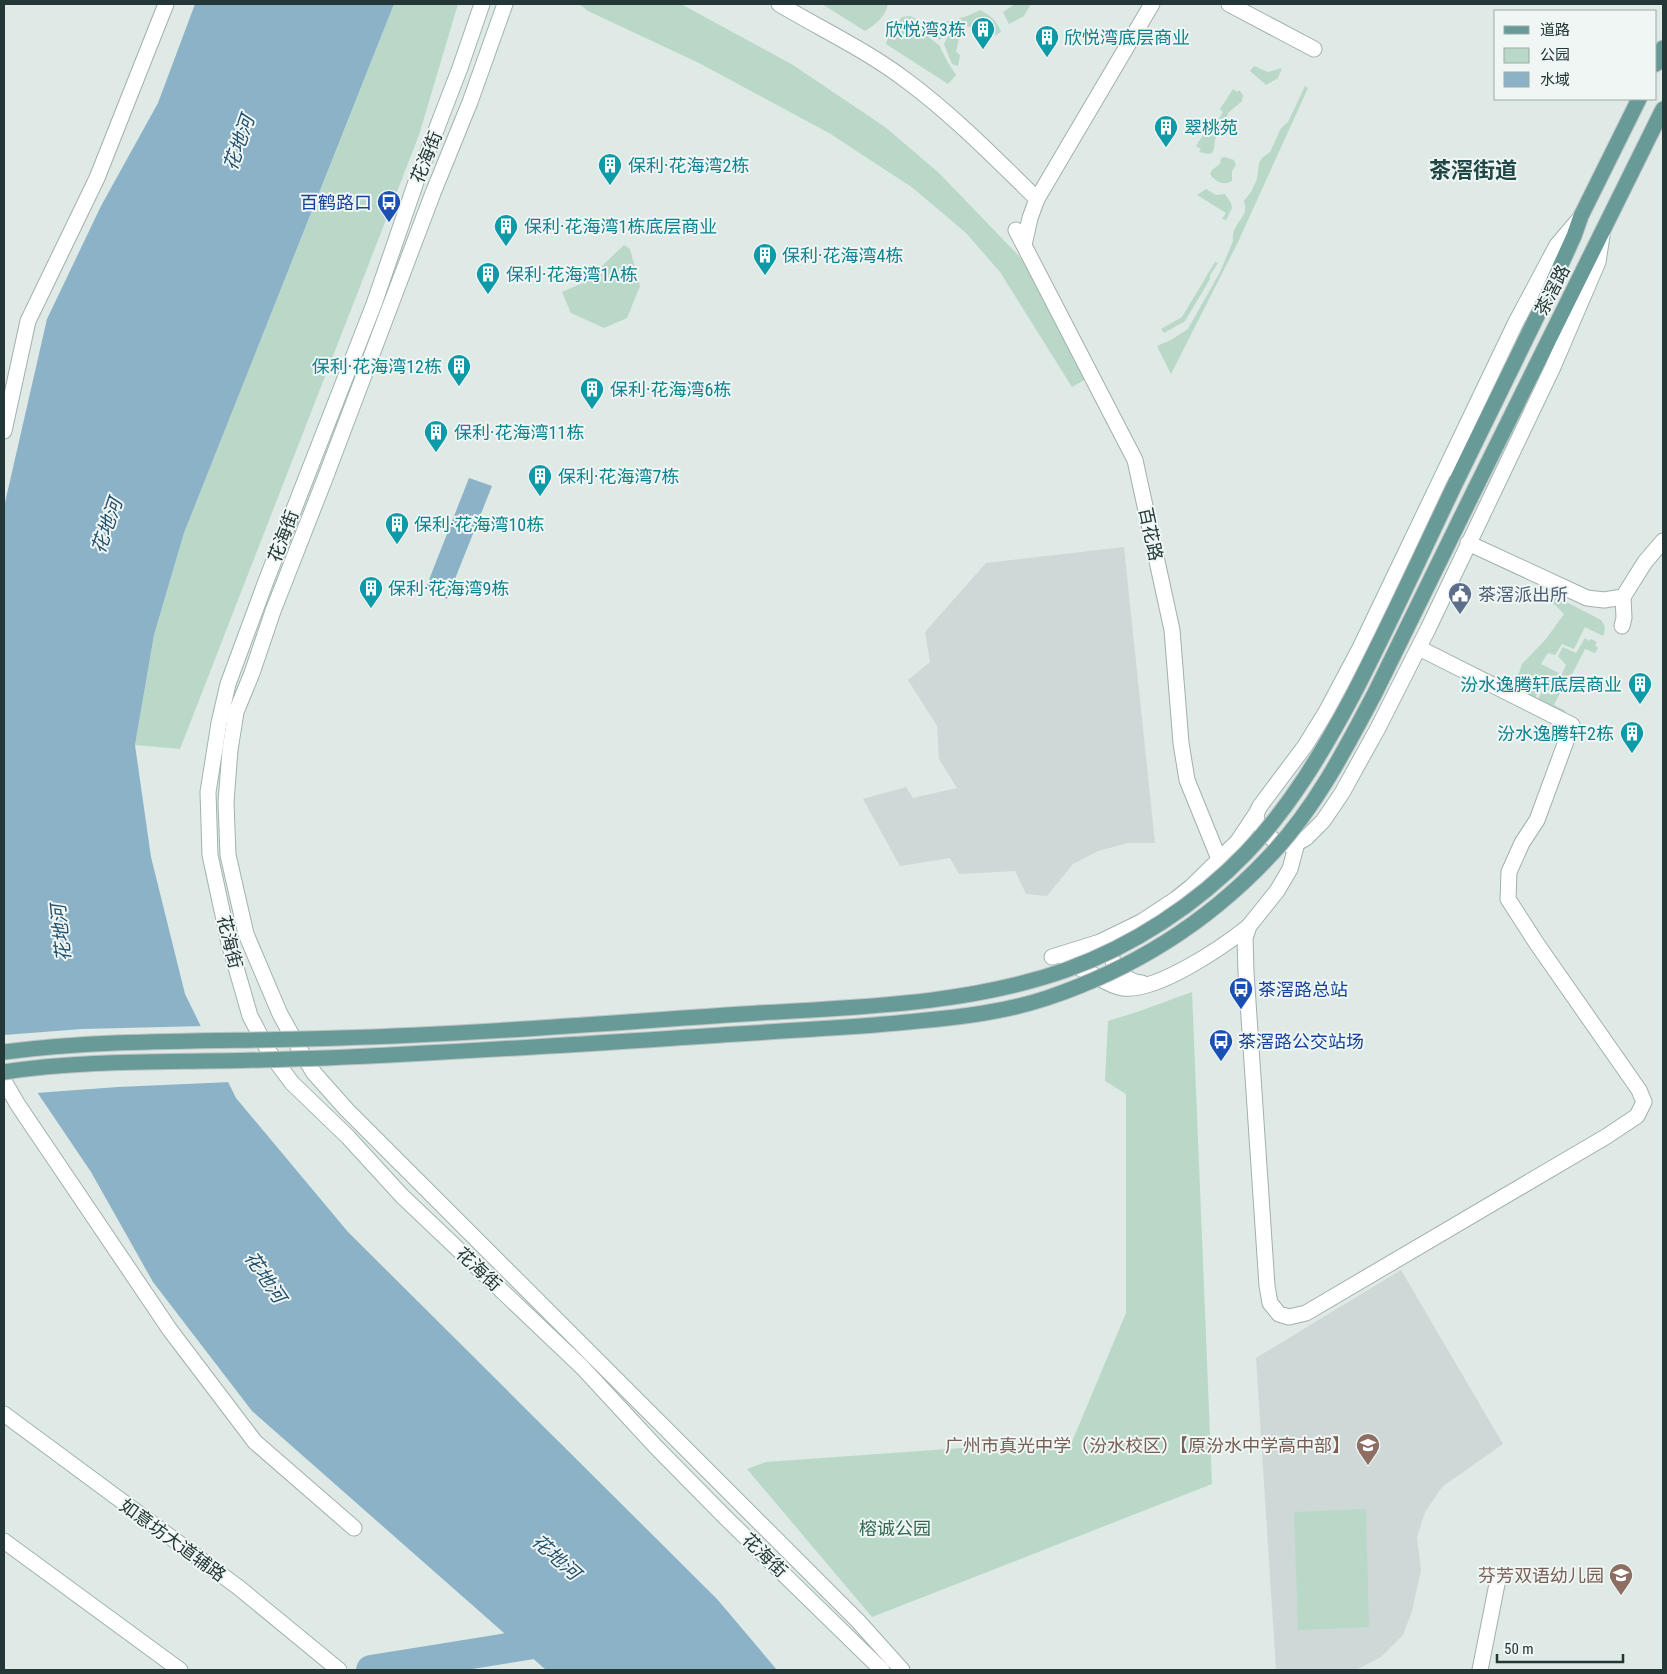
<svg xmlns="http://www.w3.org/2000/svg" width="1667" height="1674" viewBox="0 0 1667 1674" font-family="'Roboto Condensed','Noto Sans SC',sans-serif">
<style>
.built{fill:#ced8d6}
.green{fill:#bad8c8}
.water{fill:#8cb2c8}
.pier{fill:#dfe9e6}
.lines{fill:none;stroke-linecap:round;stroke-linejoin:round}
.river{stroke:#8cb2c8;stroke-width:30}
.street-casing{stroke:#a3b0ae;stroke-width:17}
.secondary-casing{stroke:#a0b3b0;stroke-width:17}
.primary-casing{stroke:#bdc3c3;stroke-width:17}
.street{stroke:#fff;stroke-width:15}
.secondary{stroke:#fff;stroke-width:15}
.primary{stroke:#689a97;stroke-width:15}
.primary-bridge-casing{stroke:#bdc3c3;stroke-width:17;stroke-linecap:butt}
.primary-bridge{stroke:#689a97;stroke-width:15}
.labels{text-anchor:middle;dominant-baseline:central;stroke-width:4;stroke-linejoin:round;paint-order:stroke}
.culture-label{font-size:18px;fill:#0d838f;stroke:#eff6f4;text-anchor:start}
.street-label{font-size:18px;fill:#223736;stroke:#eff6f4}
.transit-label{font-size:18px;fill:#164399;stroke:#eff6f4;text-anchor:start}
.service-label{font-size:18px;fill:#4e5e75;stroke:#eff6f4;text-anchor:start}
.education-label{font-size:18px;fill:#785e54;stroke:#eff6f4;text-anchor:end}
.park-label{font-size:18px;fill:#316953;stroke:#eff6f4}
.water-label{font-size:19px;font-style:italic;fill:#23506c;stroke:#eff6f4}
.district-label{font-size:22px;font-weight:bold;fill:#204645;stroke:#eff6f4}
</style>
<rect width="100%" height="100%" fill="#dfe9e6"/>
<g class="built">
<polygon points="1124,547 1155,843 1128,843 1098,851 1073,864 1047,896 1026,894 1015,871 959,874 950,858 900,866 863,799 906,787 913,798 957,788 939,759 937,726 908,680 930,662 925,632 986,563"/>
<polygon points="1401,1270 1503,1444 1442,1487 1425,1512 1417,1537 1421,1570 1412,1611 1403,1635 1381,1657 1356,1670 1276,1670 1256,1358"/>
</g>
<g class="green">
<polygon points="394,4 458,4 419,135 180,749 135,745 154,635 184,533"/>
<polygon points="579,4 681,4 793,65 885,127 939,173 1020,257 1093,375 1072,387 1000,272 966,233 913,188 829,133 699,63 588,11"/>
<path d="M822 4H888C886 16 875 25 865 31Z"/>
<polygon points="1015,4 1031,4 1024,16 1009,24 1003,12"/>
<path d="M980 10C990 15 997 21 1001 32L984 42 982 37 983 30 966 26 963 38H959L956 52 960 55 958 66 952 64 944 44 951 30 947 28 940 40 928 31 923 22C945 24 960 20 980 10Z"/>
<polygon points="910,16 919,20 926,35 939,45 947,61 956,75 948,84 886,44 888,37 902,17"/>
<polygon points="1254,66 1268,72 1282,68 1278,78 1266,85 1250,71"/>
<path d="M1305 86 1308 88 1238 242 1171 374 1157 346 1171 340 1188 329 1220 272 1233 241C1231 225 1245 219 1245 209 1246 206 1244 204 1244 201L1251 192 1257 179 1259 163 1262 158 1270 152 1281 128 1288 122Z"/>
<polygon points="1233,89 1237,92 1239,90 1243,95 1242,101 1228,113 1225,124 1215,139 1214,149 1212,153 1208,154 1199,152 1201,149 1196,146 1209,126 1213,128 1223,112 1220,109"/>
<path d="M1225 157 1234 160 1236 165 1232 171V181C1223 186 1216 182 1210 174L1212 170 1220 164 1221 158Z"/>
<polygon points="1206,189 1216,195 1225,194 1231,203 1232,208 1226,220 1222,219 1226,213 1197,195"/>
<polygon points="624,245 630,249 640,286 627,318 604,328 571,313 562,292 585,282"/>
<polygon points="1215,262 1218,263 1210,275 1210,279 1185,321 1164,333 1161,329 1182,317"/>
<path d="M1547 592 1601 620C1605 625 1606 630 1603 636L1585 627 1574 649 1562 644 1555 655 1548 653 1541 664 1559 673 1550 691 1540 687 1534 701 1507 684 1519 673 1522 664 1546 639 1564 614 1545 595Z"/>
<polygon points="1585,638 1589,641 1591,639 1597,642 1595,645 1598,648 1595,653 1585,649 1566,686 1564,685 1554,705 1566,711 1560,714 1536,703 1542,691 1552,695 1566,665 1558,656 1563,647 1576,653"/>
<polygon points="1192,992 1212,1484 872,1617 747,1469 766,1462 962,1448 1071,1444 1126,1313 1126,1094 1105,1081 1108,1021 1137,1012"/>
<polygon points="1366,1509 1369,1627 1298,1630 1294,1512"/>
</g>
<g class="water">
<polygon points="195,4 394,4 184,533 154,635 135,745 151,857 185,994 236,1098 348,1232 717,1599 777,1670 546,1670 252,1411 153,1282 91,1172 39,1095 4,1036 4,507 47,319 101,206 158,103"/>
<polygon points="469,478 492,486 447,599 442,597 444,591 432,587 430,592 425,590"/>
</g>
<polygon class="pier" points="204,1026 231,1082 118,1087 36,1093 4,1041 4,1035 82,1029"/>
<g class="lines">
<polyline class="river" points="371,1670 558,1640"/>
<g class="street-casing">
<g id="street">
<path d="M779 4C821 29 868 51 907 81 953 115 996 159 1037 199"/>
<polyline points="1229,4 1314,49"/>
<polyline points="1016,230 1135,460 1172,630 1181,743 1187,780 1219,859"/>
<polyline points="1024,245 1030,218 1037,199 1152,4"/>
<polyline points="4,431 28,321 97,178 166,4"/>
<polyline points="1468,543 1587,598 1604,600 1623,597 1645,562 1663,541"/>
<polyline points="1622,626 1624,618 1623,597"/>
<polyline points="1297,843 1290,869 1277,891 1249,926 1245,938 1246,972 1267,1286 1270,1303 1279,1314 1289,1317 1306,1313 1607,1136 1637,1116 1644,1102 1639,1090 1537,944 1508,899 1509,872 1522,843 1537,820 1572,725 1419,648"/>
<path d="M1118 940 1111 957C1117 971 1126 982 1142 983"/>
<polyline points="1052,957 1100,942 1141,922 1176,899 1191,887 1238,841 1256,814"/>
<path d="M1067 963C1074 966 1082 969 1088 972 1100 978 1110 986 1123 988 1157 992 1223 947 1249 926"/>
<polyline points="4,1081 18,1105 170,1330 255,1442 354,1528"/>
<polyline points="1480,1670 1497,1584"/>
</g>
</g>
<g class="secondary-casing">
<g id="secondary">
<polyline points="482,4 460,68 416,182 374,304 266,581 228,684 219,723 208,792 210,855 229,943 250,1016 269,1052 292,1083 348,1137 402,1196 582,1367 656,1447 726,1518 882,1670"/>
<polyline points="505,4 470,102 433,193 324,481 273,611 252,673 236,712 230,750 226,802 228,855 246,934 280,1014 300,1050 314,1073 346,1109 858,1621 902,1670"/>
<polyline points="1580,218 1557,245 1516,322 1360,648 1326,712 1305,746 1260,806 1256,814 1257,822 1265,833 1275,841 1290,845 1297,843 1306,838 1323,821 1342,793 1378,728 1428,629 1553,367 1598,262 1602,236"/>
<polyline points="4,1414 238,1587 339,1670"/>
<polyline points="4,1541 180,1670"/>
</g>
</g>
<g class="primary-casing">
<g id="primary">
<polyline points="1656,64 1663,48"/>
<polyline points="1457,480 1544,302 1574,236 1581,216 1639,99"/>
<polyline points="1475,489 1663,109"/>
</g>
</g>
<use href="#street" class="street"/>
<use href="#secondary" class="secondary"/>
<use href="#primary" class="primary"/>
<g class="primary-bridge-casing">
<g id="primary-bridge">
<path d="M4 1052C115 1038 228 1042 339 1038 474 1034 609 1023 743 1014 851 1007 964 1006 1066 970 1133 946 1197 904 1246 853 1290 807 1322 753 1352 697 1389 626 1422 553 1457 480"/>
<path d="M4 1072C70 1062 137 1062 204 1061 245 1061 285 1059 326 1058 469 1052 611 1042 753 1033 808 1029 863 1027 918 1021 961 1017 1005 1012 1047 998 1130 970 1205 924 1266 860 1313 812 1344 752 1375 693 1409 625 1442 557 1475 489"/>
</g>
</g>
<use href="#primary-bridge" class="primary-bridge"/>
</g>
<defs>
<g id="building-pin" transform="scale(1.25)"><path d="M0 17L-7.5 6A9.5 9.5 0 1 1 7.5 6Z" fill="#0f9aa8" stroke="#eff6f4"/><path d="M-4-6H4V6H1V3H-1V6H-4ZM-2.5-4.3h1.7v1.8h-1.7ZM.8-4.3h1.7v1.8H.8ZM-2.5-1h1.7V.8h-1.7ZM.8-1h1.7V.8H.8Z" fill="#fff"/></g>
<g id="bus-pin" transform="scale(1.25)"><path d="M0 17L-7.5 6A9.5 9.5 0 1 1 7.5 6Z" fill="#1a4fb4" stroke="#eff6f4"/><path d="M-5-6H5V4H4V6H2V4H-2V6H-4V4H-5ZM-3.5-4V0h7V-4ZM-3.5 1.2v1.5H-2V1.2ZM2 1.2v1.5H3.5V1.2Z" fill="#fff"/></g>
<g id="civic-pin" transform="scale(1.25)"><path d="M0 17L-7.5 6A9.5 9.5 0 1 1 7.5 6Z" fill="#5c6f8a" stroke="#eff6f4"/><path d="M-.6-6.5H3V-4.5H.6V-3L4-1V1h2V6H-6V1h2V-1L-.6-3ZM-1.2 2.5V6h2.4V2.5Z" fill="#fff"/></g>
<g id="school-pin" transform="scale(1.25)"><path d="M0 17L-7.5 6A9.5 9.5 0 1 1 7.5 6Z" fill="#8d6e63" stroke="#eff6f4"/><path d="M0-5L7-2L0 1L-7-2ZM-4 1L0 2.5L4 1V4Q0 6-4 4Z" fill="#fff"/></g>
</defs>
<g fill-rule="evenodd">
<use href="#building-pin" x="983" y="29"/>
<use href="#building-pin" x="1047" y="37"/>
<use href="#building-pin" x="1166" y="127"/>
<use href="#building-pin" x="610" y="165"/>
<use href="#bus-pin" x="389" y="202"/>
<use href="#building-pin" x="506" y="226"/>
<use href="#building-pin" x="765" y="255"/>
<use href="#building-pin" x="488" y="274"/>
<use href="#building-pin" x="459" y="366"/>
<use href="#building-pin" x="592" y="389"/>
<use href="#building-pin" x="436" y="432"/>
<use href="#building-pin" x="540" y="476"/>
<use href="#building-pin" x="397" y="524"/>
<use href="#building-pin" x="371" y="588"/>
<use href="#civic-pin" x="1460" y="594"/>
<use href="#building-pin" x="1640" y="684"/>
<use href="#building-pin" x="1632" y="733"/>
<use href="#bus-pin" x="1241" y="989"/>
<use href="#bus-pin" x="1221" y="1041"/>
<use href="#school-pin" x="1368" y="1445"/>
<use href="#school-pin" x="1621" y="1575"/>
</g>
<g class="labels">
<g class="culture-label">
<text x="966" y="29" text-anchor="end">欣悦湾3栋</text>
<text x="1064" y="37">欣悦湾底层商业</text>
<text x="1184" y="127">翠桃苑</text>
<text x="628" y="165">保利·花海湾2栋</text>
<text x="524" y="226">保利·花海湾1栋底层商业</text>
<text x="782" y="255">保利·花海湾4栋</text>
<text x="506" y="274">保利·花海湾1A栋</text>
<text x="442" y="366" text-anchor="end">保利·花海湾12栋</text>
<text x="610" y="389">保利·花海湾6栋</text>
<text x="454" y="432">保利·花海湾11栋</text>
<text x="558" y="476">保利·花海湾7栋</text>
<text x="414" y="524">保利·花海湾10栋</text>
<text x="388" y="588">保利·花海湾9栋</text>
<text x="1622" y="684" text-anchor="end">汾水逸腾轩底层商业</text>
<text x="1614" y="733" text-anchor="end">汾水逸腾轩2栋</text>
</g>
<g class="street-label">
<text transform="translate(426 157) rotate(-68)">花海街</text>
<text transform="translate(1552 290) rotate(-63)">茶滘路</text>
<text transform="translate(1151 534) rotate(78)">百花路</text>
<text transform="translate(283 536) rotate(-69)">花海街</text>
<text transform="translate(230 942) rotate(76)">花海街</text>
<text transform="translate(479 1269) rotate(43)">花海街</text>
<text transform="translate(173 1540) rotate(36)">如意坊大道辅路</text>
<text transform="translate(765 1555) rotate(44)">花海街</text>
</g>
<g class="transit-label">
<text x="372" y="202" text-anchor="end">百鹤路口</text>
<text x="1258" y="989">茶滘路总站</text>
<text x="1238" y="1041">茶滘路公交站场</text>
</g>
<g class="service-label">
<text x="1478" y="594">茶滘派出所</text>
</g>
<g class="education-label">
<text x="1350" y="1445">广州市真光中学（汾水校区）【原汾水中学高中部】</text>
<text x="1604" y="1575">芬芳双语幼儿园</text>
</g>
<g class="park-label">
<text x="895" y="1528">榕诚公园</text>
</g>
<g class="water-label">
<text transform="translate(239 143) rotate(-71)">花地河</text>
<text transform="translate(107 526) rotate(-71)">花地河</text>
<text transform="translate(61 933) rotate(-96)">花地河</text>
<text transform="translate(265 1277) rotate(56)">花地河</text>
<text transform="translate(556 1557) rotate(42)">花地河</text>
</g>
<g class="district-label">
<text x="1473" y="170">茶滘街道</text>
</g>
</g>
<rect width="1667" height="1674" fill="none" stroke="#223736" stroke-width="10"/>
<rect x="1494" y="10" width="162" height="90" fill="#eff6f4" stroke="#9daaa8"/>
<rect x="1504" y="26" width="25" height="8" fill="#689a97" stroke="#9daaa8"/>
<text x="1540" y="35" font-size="15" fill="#223736">道路</text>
<rect x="1504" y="48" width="25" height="15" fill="#bad8c8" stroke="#9daaa8"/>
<text x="1540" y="60" font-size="15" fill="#223736">公园</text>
<rect x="1504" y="72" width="25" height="15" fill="#8cb2c8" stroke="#9daaa8"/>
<text x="1540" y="85" font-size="15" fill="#223736">水域</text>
<path d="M1497 1654v8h126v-8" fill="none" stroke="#223736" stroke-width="2.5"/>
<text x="1504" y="1654" font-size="15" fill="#223736" stroke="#eff6f4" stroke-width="4" paint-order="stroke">50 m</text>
</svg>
